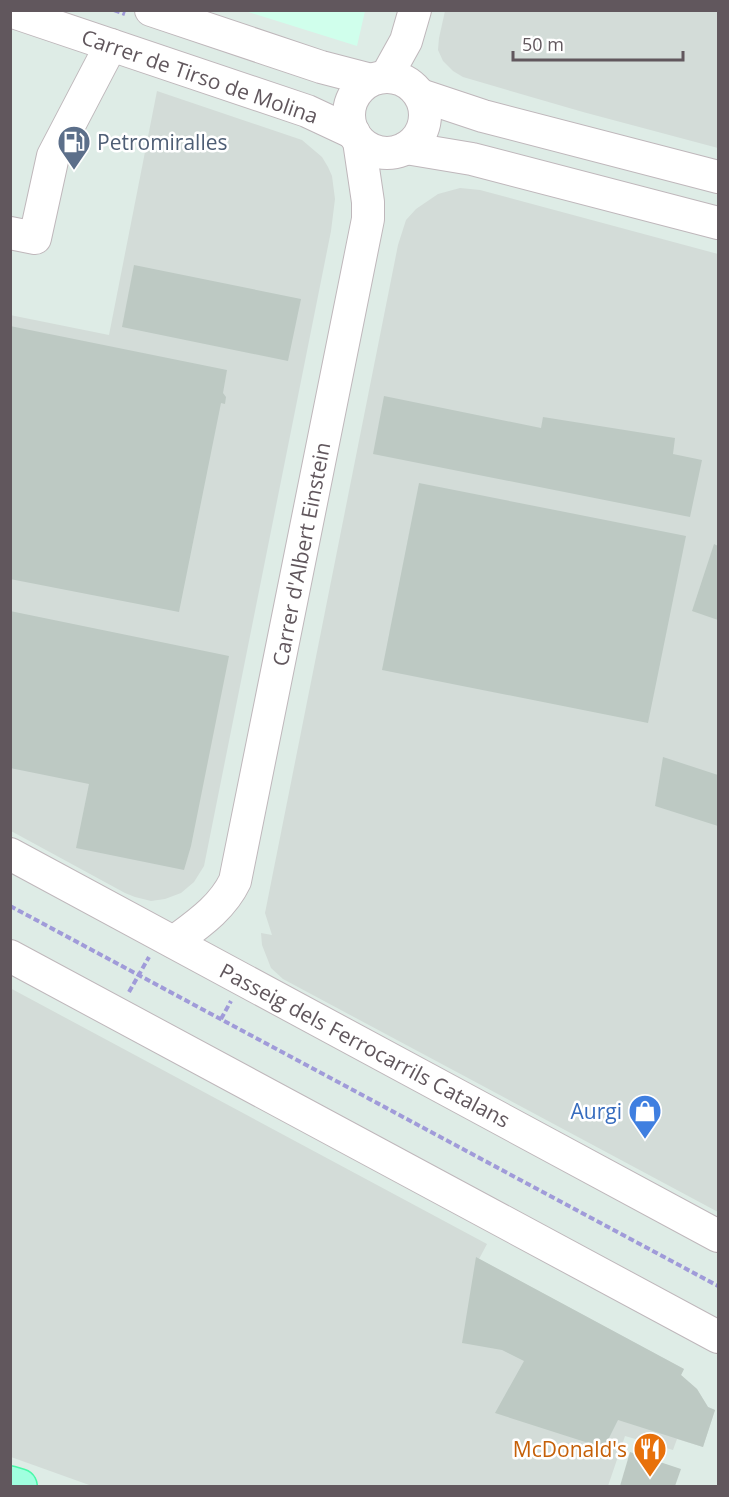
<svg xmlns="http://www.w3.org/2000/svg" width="729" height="1497" viewBox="0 0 729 1497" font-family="'Open Sans',sans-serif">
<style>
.commercial{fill:#d0ffec}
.industrial{fill:#d3dcd8}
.building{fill:#bdc9c3}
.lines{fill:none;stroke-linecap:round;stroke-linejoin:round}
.minor-casing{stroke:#bfb7bb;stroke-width:34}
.major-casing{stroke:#4af9a9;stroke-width:36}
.path{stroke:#a09bd9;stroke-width:4;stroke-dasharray:6 3;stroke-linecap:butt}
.minor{stroke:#fff;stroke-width:32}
.major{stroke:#a0ffdf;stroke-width:33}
.labels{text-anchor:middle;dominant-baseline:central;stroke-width:5;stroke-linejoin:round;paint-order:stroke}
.street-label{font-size:21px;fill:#61575d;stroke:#fff}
.service-label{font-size:21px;fill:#4e5e75;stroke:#fff;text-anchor:start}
.shop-label{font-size:21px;fill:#366cbe;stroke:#fff;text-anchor:end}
.food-label{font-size:21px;fill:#c56008;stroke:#fff;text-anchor:end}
</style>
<rect width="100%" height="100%" fill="#deece6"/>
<polygon class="commercial" points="245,11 365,11 357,46"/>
<g class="industrial">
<polygon points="445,11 718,11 718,148 583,112 463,77 453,71 443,61 438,50 439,38"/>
<polygon points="157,91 302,140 322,157 328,167 332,176 335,199 331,231 204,866 194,882 181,893 165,899 151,901 135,897 125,893 11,831 10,315 109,335"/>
<polygon points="460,188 480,190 718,254 718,1212 283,979 271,968 262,945 261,933 272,935 265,913 398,245 406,220 416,209 438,194"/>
<polygon points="10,988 487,1244 479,1259 684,1369 681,1375 697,1389 708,1407 715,1410 703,1447 677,1439 673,1450 625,1436 608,1486 92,1486 11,1457"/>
</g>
<g class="building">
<polygon points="134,265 301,299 288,361 122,327"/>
<polygon points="10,326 227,370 223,393 226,397 225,404 221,403 179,612 10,579"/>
<polygon points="384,396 541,428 543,417 675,438 673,454 702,460 690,517 373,454"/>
<polygon points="419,483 686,536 648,723 382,670"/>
<polygon points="714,544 718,546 718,620 692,611"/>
<polygon points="10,611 229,656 191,846 184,870 76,848 89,784 10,768"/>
<polygon points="663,757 718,775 718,826 655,806"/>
<polygon points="476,1257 684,1369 681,1375 697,1389 708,1407 715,1410 703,1447 618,1420 604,1448 495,1413 524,1361 502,1350 462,1343"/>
<polygon points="630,1452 681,1469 675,1486 620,1486"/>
</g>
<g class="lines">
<g class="minor-casing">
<g id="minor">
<polyline points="151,10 321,67 371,80"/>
<polyline points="10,11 307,111 354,133"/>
<polyline points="386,77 406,41 415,10"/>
<circle cx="387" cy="115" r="38"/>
<polyline points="420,95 483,116 718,177"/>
<polyline points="406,148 472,159 718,223"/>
<polyline points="10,233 35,238 53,156 111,45"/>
<polyline points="10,854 718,1236"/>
<path d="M174 942C198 924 222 908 235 881L368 219V202L359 141"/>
<polyline points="10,956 718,1337"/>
</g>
</g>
<g class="major-casing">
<polyline id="major" points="10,1483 20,1486"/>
</g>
<g class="path">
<polyline points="114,10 125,14"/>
<polyline points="10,906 718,1286"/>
<polyline points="129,992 149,957"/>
<polyline points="221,1019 231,1001"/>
</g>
<use href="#minor" class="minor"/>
<use href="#major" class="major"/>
</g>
<defs>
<g id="fuel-pin" transform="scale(1.725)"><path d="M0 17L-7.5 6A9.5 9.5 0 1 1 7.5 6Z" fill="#5c6f8a" stroke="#fff"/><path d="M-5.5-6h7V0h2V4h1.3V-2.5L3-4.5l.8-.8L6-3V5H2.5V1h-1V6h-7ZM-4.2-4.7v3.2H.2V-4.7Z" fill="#fff"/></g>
<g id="shop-pin" transform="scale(1.725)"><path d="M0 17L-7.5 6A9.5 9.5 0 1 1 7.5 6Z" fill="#3f7fe0" stroke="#fff"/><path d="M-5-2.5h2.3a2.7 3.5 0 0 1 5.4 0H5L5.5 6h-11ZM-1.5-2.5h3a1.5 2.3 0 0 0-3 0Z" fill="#fff"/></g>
<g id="restaurant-pin" transform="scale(1.725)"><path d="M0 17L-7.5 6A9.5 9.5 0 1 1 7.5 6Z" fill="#e8710a" stroke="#fff"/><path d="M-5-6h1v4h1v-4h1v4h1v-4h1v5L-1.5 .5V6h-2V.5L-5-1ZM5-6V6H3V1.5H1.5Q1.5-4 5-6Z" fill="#fff"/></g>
</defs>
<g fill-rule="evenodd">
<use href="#fuel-pin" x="74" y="142"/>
<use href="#shop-pin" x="645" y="1111"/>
<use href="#restaurant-pin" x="650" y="1449"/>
</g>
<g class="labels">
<g class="street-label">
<text transform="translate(200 76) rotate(19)">Carrer de Tirso de Molina</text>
<text transform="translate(301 554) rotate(-79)">Carrer d'Albert Einstein</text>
<text transform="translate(365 1045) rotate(28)">Passeig dels Ferrocarrils Catalans</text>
</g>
<g class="service-label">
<text x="97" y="142">Petromiralles</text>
</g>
<g class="shop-label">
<text x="622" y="1111">Aurgi</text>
</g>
<g class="food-label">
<text x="627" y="1449">McDonald's</text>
</g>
</g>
<rect width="729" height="1497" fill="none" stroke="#61575d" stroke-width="24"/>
<path d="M513 51v9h170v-9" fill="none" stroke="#61575d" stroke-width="3"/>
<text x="522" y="51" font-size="18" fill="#61575d" stroke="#ffffff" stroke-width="4.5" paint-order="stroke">50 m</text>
</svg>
